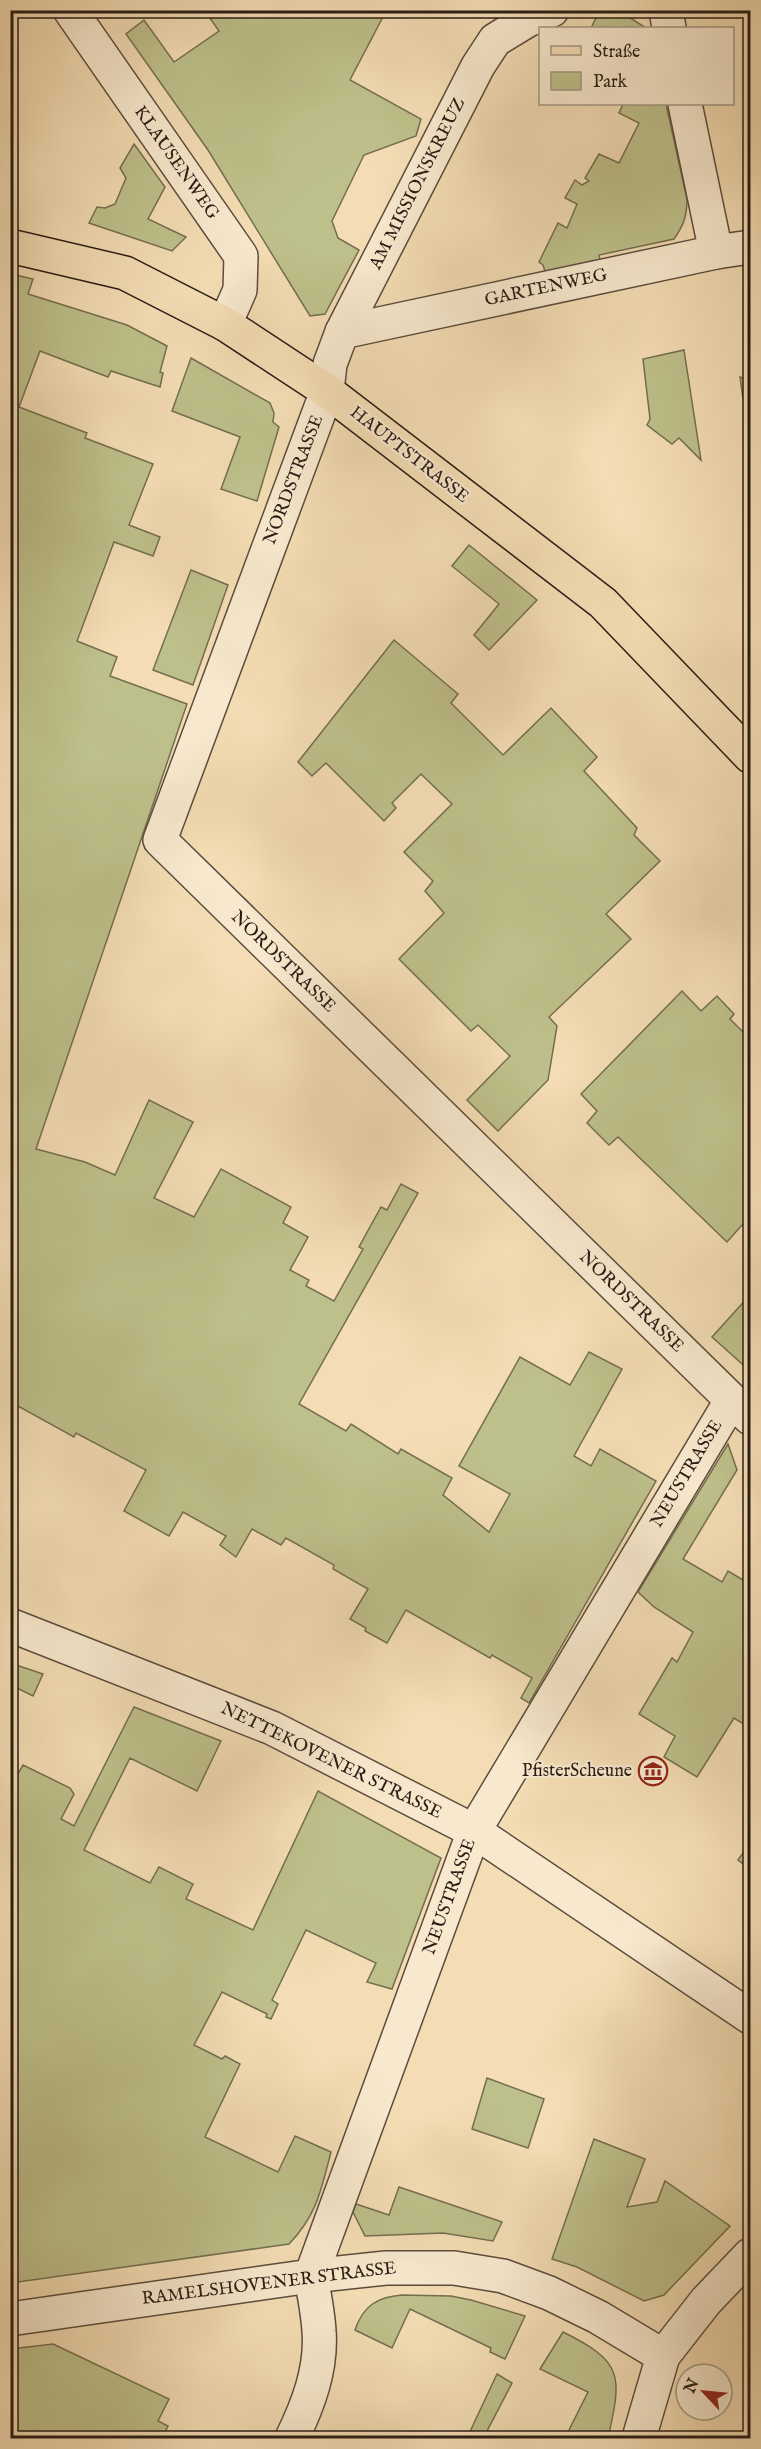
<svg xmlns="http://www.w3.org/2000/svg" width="761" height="2449" viewBox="0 0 761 2449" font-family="'IM FELL English',serif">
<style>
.green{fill:#bec08b;stroke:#746e50;stroke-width:1.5}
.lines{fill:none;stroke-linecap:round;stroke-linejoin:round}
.minor-casing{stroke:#5c4c3e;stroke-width:36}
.major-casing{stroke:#291c16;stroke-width:36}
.minor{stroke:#f8e9ce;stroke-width:33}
.major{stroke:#f4ddb4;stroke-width:33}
.labels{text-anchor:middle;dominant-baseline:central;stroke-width:4.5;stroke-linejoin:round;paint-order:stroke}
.street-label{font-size:18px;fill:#291c16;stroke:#f8e9ce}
.poi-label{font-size:18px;fill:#291c16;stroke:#f8e9ce;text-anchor:end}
</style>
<rect width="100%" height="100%" fill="#f4ddb4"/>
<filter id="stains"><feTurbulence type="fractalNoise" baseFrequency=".00333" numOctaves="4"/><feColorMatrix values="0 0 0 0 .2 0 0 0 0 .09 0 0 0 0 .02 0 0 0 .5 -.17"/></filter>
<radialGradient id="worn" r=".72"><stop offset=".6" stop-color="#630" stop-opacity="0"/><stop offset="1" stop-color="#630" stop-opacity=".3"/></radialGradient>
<g class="green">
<polygon points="205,11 386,11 350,80 421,119 416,136 364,155 332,221 338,238 359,250 325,314 310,316 208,150 126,34 144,20 174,62 219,31"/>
<polygon points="613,14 626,15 646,28 591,28 597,16"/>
<path d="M623 104H666L687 199C687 215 684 225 674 239L599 255 601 264 547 278 543 265 539 262 558 223 567 228 577 204 565 198 575 180 582 185 589 181 585 178 599 154 619 163 639 123 619 113Z"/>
<polygon points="134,144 165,187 148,219 186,237 172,251 89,223 97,207 105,208 115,204 126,178 120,168"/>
<polygon points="11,274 33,279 28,294 127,325 167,346 160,372 163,373 160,387 111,371 108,377 40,351 19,407 87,433 85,438 153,464 129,525 160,537 153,556 114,542 77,641 117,657 110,676 187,704 36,1149 85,1162 115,1175 149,1100 193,1122 154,1198 194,1217 221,1169 291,1207 283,1223 308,1237 290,1270 309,1280 306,1286 334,1301 363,1249 359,1247 381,1207 387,1210 401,1184 418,1193 299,1404 346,1431 351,1424 398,1454 401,1449 452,1478 443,1495 489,1532 510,1494 459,1466 520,1357 570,1385 589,1352 622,1369 574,1456 591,1466 600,1449 656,1481 529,1703 521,1698 532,1678 492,1655 490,1658 406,1610 387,1643 365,1631 366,1628 350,1619 368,1589 333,1569 334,1565 286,1538 281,1545 252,1529 236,1557 220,1545 226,1536 183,1512 169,1536 124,1511 146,1470 76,1433 74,1437 18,1406 11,1422"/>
<polygon points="684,350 701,460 679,438 672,444 647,425 650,419 643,359"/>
<polygon points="191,358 270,403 274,413 273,422 279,427 257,501 221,489 240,437 172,411"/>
<polygon points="740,377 750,381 750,449"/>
<polygon points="469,545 537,600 489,650 474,635 499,604 452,566"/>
<polygon points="191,570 228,585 193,685 153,670"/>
<polygon points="394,640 458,694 451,703 503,755 551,708 597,757 584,771 637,828 634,835 660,861 606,914 631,939 549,1017 557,1026 548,1080 498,1131 467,1100 510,1056 478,1025 471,1031 399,959 444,913 425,891 433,881 404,852 452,804 421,774 392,803 396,808 384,821 326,763 312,776 298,762"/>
<polygon points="682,991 701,1011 717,996 734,1014 730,1019 750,1039 750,1216 727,1242 618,1137 609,1145 587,1123 597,1111 581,1094"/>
<polygon points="750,1295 750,1371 712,1337"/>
<polygon points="728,1444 737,1470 683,1559 722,1582 728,1571 750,1584 750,1728 734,1718 697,1777 664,1757 675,1736 639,1714 672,1658 677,1662 693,1632 654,1607 638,1592"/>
<polygon points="10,1663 43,1674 33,1696 11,1685"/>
<path d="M134 1707 221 1741 197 1791 130 1758 84 1850 150 1883 159 1867 193 1884 186 1899 253 1930 318 1791 441 1858 392 1989 367 1982 376 1963 306 1930 272 2000 278 2004 271 2019 266 2017 267 2014 222 1992 194 2045 222 2059 225 2056 240 2064 205 2137 278 2172 295 2136 331 2152C321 2190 317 2215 289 2244L11 2283V1780L14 1781 23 1765 70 1788 74 1794 61 1819 74 1826Z"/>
<polygon points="750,1843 750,1869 738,1860"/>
<polygon points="487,2078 544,2099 528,2148 472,2129"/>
<polygon points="594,2139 645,2159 627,2207 657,2202 665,2181 730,2226 664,2295 644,2301 577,2267 552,2259"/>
<polygon points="399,2187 502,2222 493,2241 443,2233 365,2236 353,2212 356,2204 389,2215"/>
<path d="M402 2295 451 2296 471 2300 525 2316 505 2359 490 2352 491 2348 410 2309 392 2348 355 2330C363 2306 377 2297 402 2295Z"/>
<path d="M563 2332C624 2362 622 2376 608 2438H565L588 2392 540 2369Z"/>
<polygon points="53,2344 169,2399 158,2421 168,2426 162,2438 11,2438 11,2349"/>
<polygon points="497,2374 512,2383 485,2435 491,2438 467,2438"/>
</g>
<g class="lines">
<g class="minor-casing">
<g id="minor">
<polyline points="70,10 241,256 240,290 225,324"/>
<polyline points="552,10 528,20 495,40 478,66 342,332 330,364 327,391 160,840 750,1418"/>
<polyline points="666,10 669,28"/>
<polyline points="685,104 716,252"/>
<polyline points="342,332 716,252 750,247"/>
<polyline points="10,1625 272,1728 474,1831 750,2017"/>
<polyline points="10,2319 311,2276 386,2268 454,2268 503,2276 549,2293 598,2317 663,2356"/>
<path d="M292 2438C308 2405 322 2369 319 2331 318 2313 314 2294 311 2276L474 1831 731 1401"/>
<polyline points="639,2438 663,2356 706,2301 750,2255"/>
</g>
</g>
<g class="major-casing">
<polyline id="major" points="10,246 125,273 225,324 327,391 603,603 750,756"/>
</g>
<use href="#minor" class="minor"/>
<use href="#major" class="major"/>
</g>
<defs>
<g id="museum-ring" transform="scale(1.5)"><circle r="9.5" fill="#f8e9ce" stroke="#8f2418" stroke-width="1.5"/><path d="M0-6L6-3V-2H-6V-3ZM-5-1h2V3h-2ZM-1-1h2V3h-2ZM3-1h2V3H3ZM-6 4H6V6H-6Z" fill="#8f2418"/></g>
</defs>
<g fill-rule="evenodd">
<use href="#museum-ring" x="653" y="1771"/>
</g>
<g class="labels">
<g class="street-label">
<text transform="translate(176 163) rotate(55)">KLAUSENWEG</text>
<text transform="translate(418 184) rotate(-63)">AM MISSIONSKREUZ</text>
<text transform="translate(546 288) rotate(-12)">GARTENWEG</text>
<text transform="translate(409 455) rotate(38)">HAUPTSTRASSE</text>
<text transform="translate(294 480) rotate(-69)">NORDSTRASSE</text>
<text transform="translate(283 962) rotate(44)">NORDSTRASSE</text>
<text transform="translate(631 1302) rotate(44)">NORDSTRASSE</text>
<text transform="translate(687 1474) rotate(-59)">NEUSTRASSE</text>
<text transform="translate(331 1761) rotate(26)">NETTEKOVENER STRASSE</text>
<text transform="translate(450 1897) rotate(-70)">NEUSTRASSE</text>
<text transform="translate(269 2284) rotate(-7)">RAMELSHOVENER STRASSE</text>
</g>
<g class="poi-label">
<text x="632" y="1771">PfisterScheune</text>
</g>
</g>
<rect width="761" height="2449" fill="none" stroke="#f4ddb4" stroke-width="36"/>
<rect x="12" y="12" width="737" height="2425" fill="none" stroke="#291c16" stroke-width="3"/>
<rect x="18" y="18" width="725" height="2413" fill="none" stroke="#291c16" stroke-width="1.5"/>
<rect x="539" y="27" width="195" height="78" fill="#f8e9ce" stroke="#a59784" stroke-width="1.5"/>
<rect x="551" y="46" width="30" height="9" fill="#f4ddb4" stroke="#a59784" stroke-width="1.5"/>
<text x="593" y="57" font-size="18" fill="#291c16">Straße</text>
<rect x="551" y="72" width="30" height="18" fill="#bec08b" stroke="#a59784" stroke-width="1.5"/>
<text x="593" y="87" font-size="18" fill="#291c16">Park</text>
<g transform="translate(704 2392) rotate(296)"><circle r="28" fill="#f8e9ce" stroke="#a59784" stroke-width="1.5"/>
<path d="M0-4.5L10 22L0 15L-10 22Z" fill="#8f2418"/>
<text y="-9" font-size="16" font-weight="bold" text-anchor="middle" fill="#291c16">N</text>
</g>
<rect width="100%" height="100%" filter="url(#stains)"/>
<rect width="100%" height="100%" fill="url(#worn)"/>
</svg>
